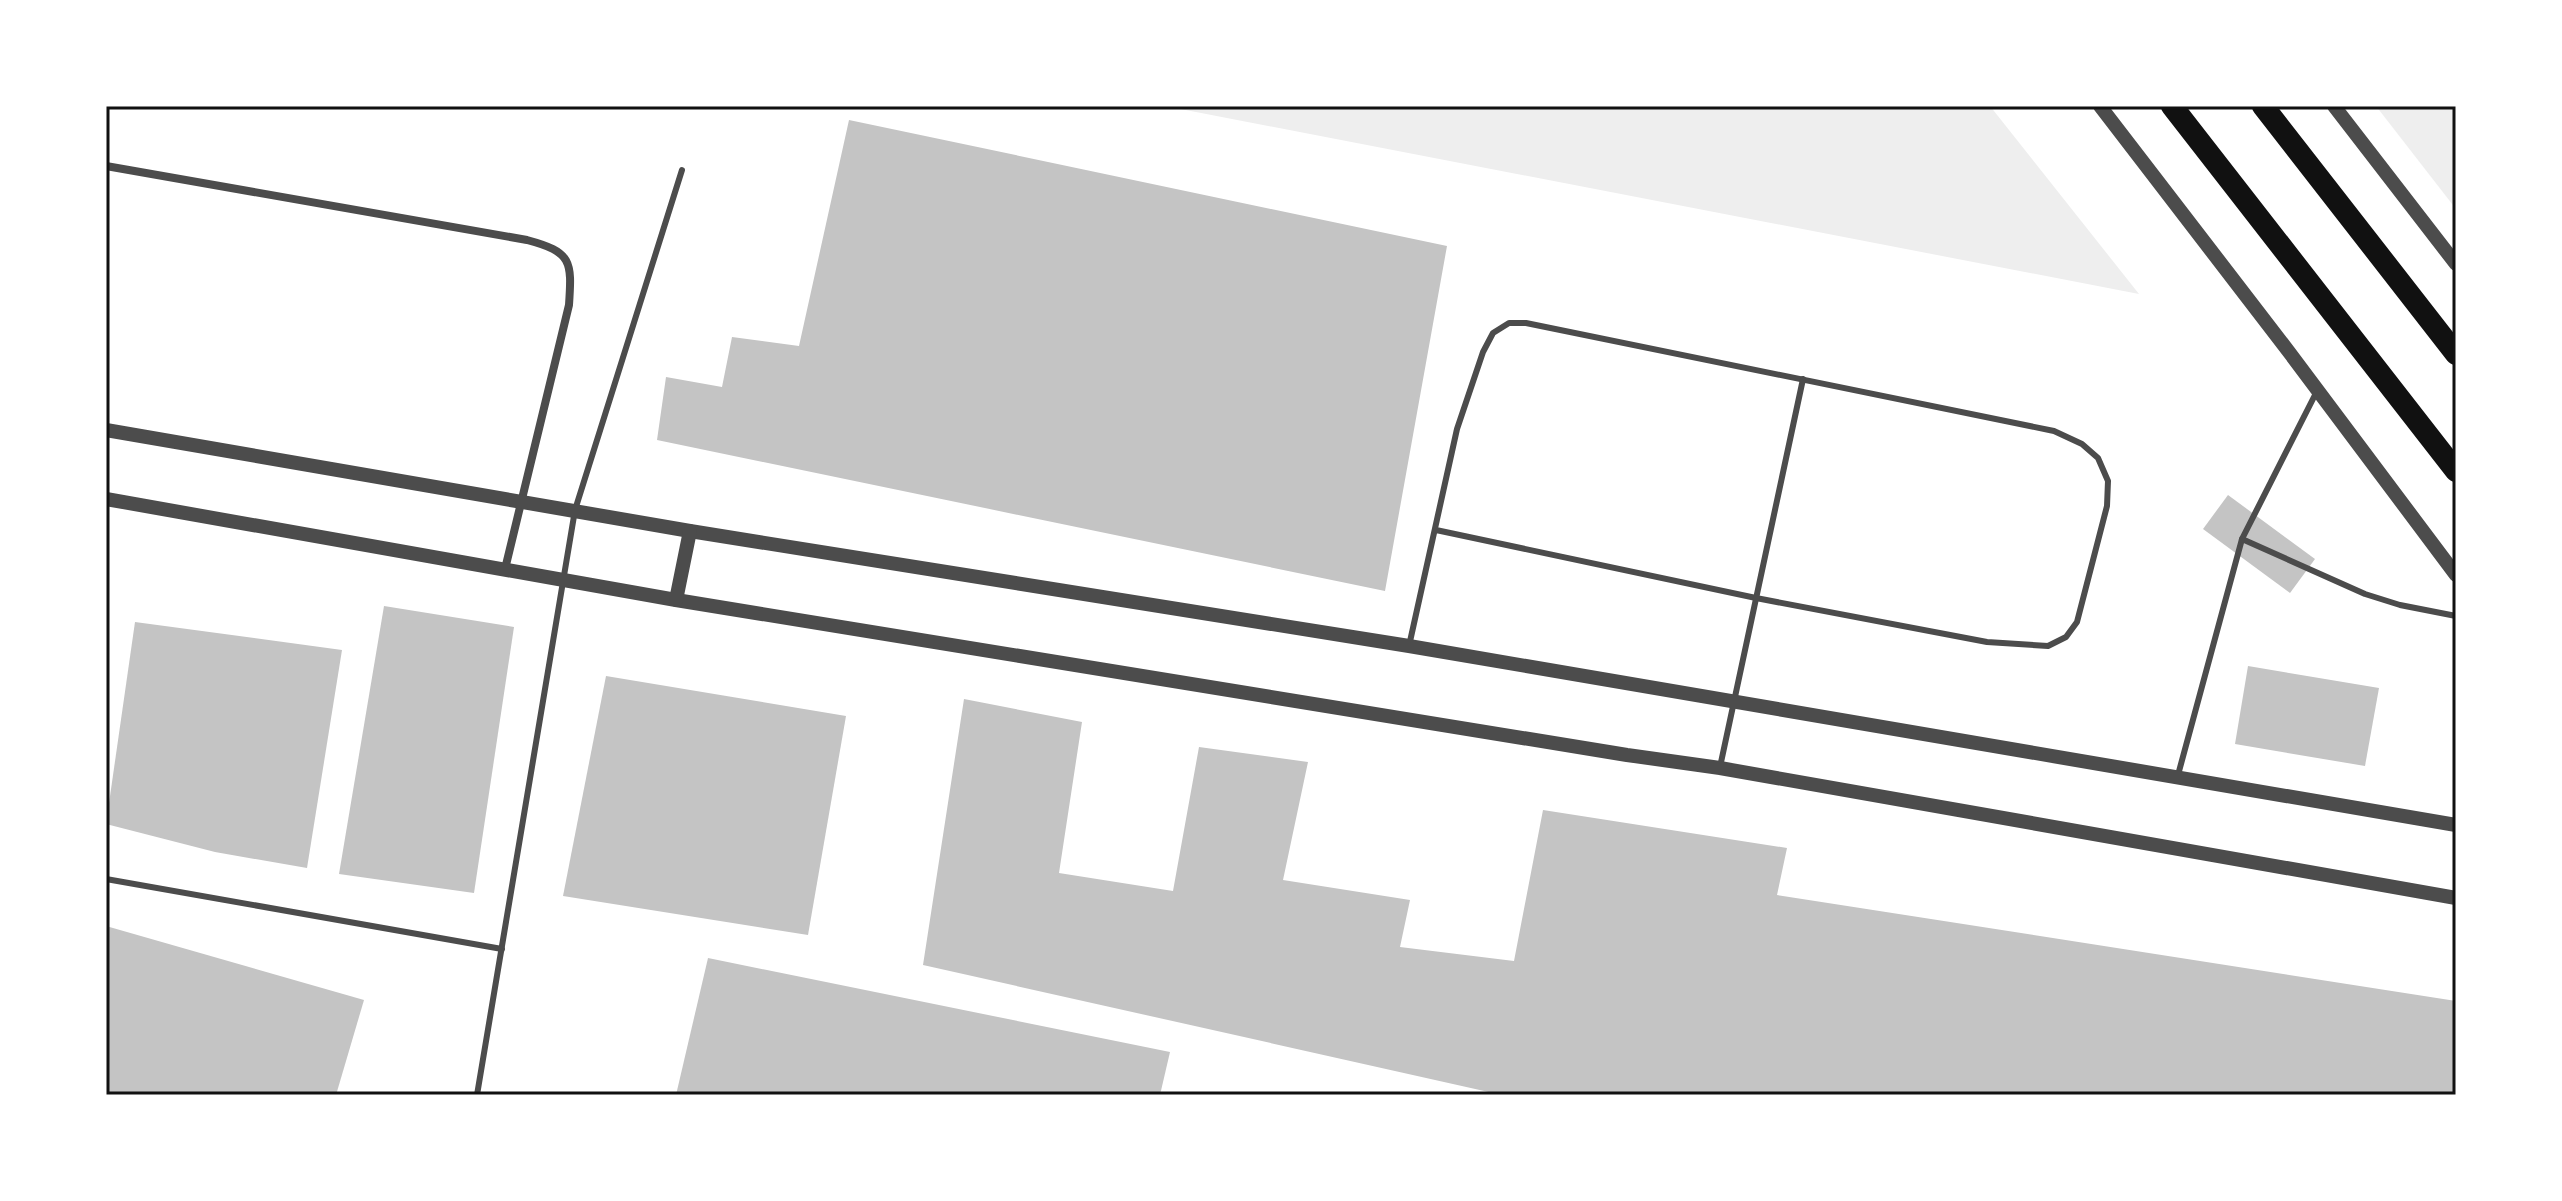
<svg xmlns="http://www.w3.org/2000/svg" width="2562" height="1201" viewBox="0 0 2562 1201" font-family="Roboto,sans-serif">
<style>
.green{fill:#eee}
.building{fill:#c4c4c4}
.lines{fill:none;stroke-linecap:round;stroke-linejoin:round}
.service{stroke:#4c4c4c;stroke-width:6}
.minor{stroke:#4c4c4c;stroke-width:8}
.tertiary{stroke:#4c4c4c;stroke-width:14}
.trunk{stroke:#111;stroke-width:22}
.neatline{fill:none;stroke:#111;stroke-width:3}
</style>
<rect width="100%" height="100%" fill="#fff"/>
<g class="green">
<polygon points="1165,106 1990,106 2139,294"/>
<polygon points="2376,106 2456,106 2456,209"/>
</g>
<g class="building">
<polygon points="849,120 1447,246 1385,591 657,440 666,377 722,387 732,337 799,346"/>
<polygon points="2228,495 2315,559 2290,593 2203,529"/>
<polygon points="384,606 514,627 474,893 339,874"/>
<polygon points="135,622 342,650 307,868 215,852 106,824"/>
<polygon points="2248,666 2379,688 2365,766 2235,744"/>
<polygon points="606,676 846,716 808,935 563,896"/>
<polygon points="964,699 1082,722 1059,873 1173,891 1199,747 1308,762 1283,880 1410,900 1400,947 1514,961 1543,810 1787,848 1777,895 2456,1001 2456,1095 1502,1095 923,965"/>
<polygon points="106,926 364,1000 336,1095 106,1095"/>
<polygon points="708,958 1170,1052 1160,1095 676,1095"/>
</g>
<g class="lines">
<g class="service">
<polyline points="2317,391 2242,539 2365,594 2400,605 2456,616"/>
<polyline points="1409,646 1457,429 1483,352 1493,333 1509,323 1526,323 2054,431 2082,444 2098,458 2108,481 2107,506 2077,622 2066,637 2048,646 1987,642 1756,598 1436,530"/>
<polyline points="1720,767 1803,379"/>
<polyline points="2178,775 2242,539"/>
<polyline points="106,879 502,949"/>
<polyline points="477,1095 575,510 682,170"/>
</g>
<path class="minor" d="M106 166 527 240C572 252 572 261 569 305L505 569"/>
<g class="tertiary">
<polyline points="2100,106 2289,352 2456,575"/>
<polyline points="2334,106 2456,264"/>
<polyline points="106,430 690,531 1409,646 2456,825"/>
<polyline points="106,499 676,600 1627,755 1720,768 2456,898"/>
<polyline points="676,600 690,531"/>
</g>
<g class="trunk">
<polyline points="2172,106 2456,471"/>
<polyline points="2263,106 2456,354"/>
</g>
</g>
<rect width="2562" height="1201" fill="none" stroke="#ffffff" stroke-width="216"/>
<rect x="108" y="108" width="2346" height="985" class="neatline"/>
</svg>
